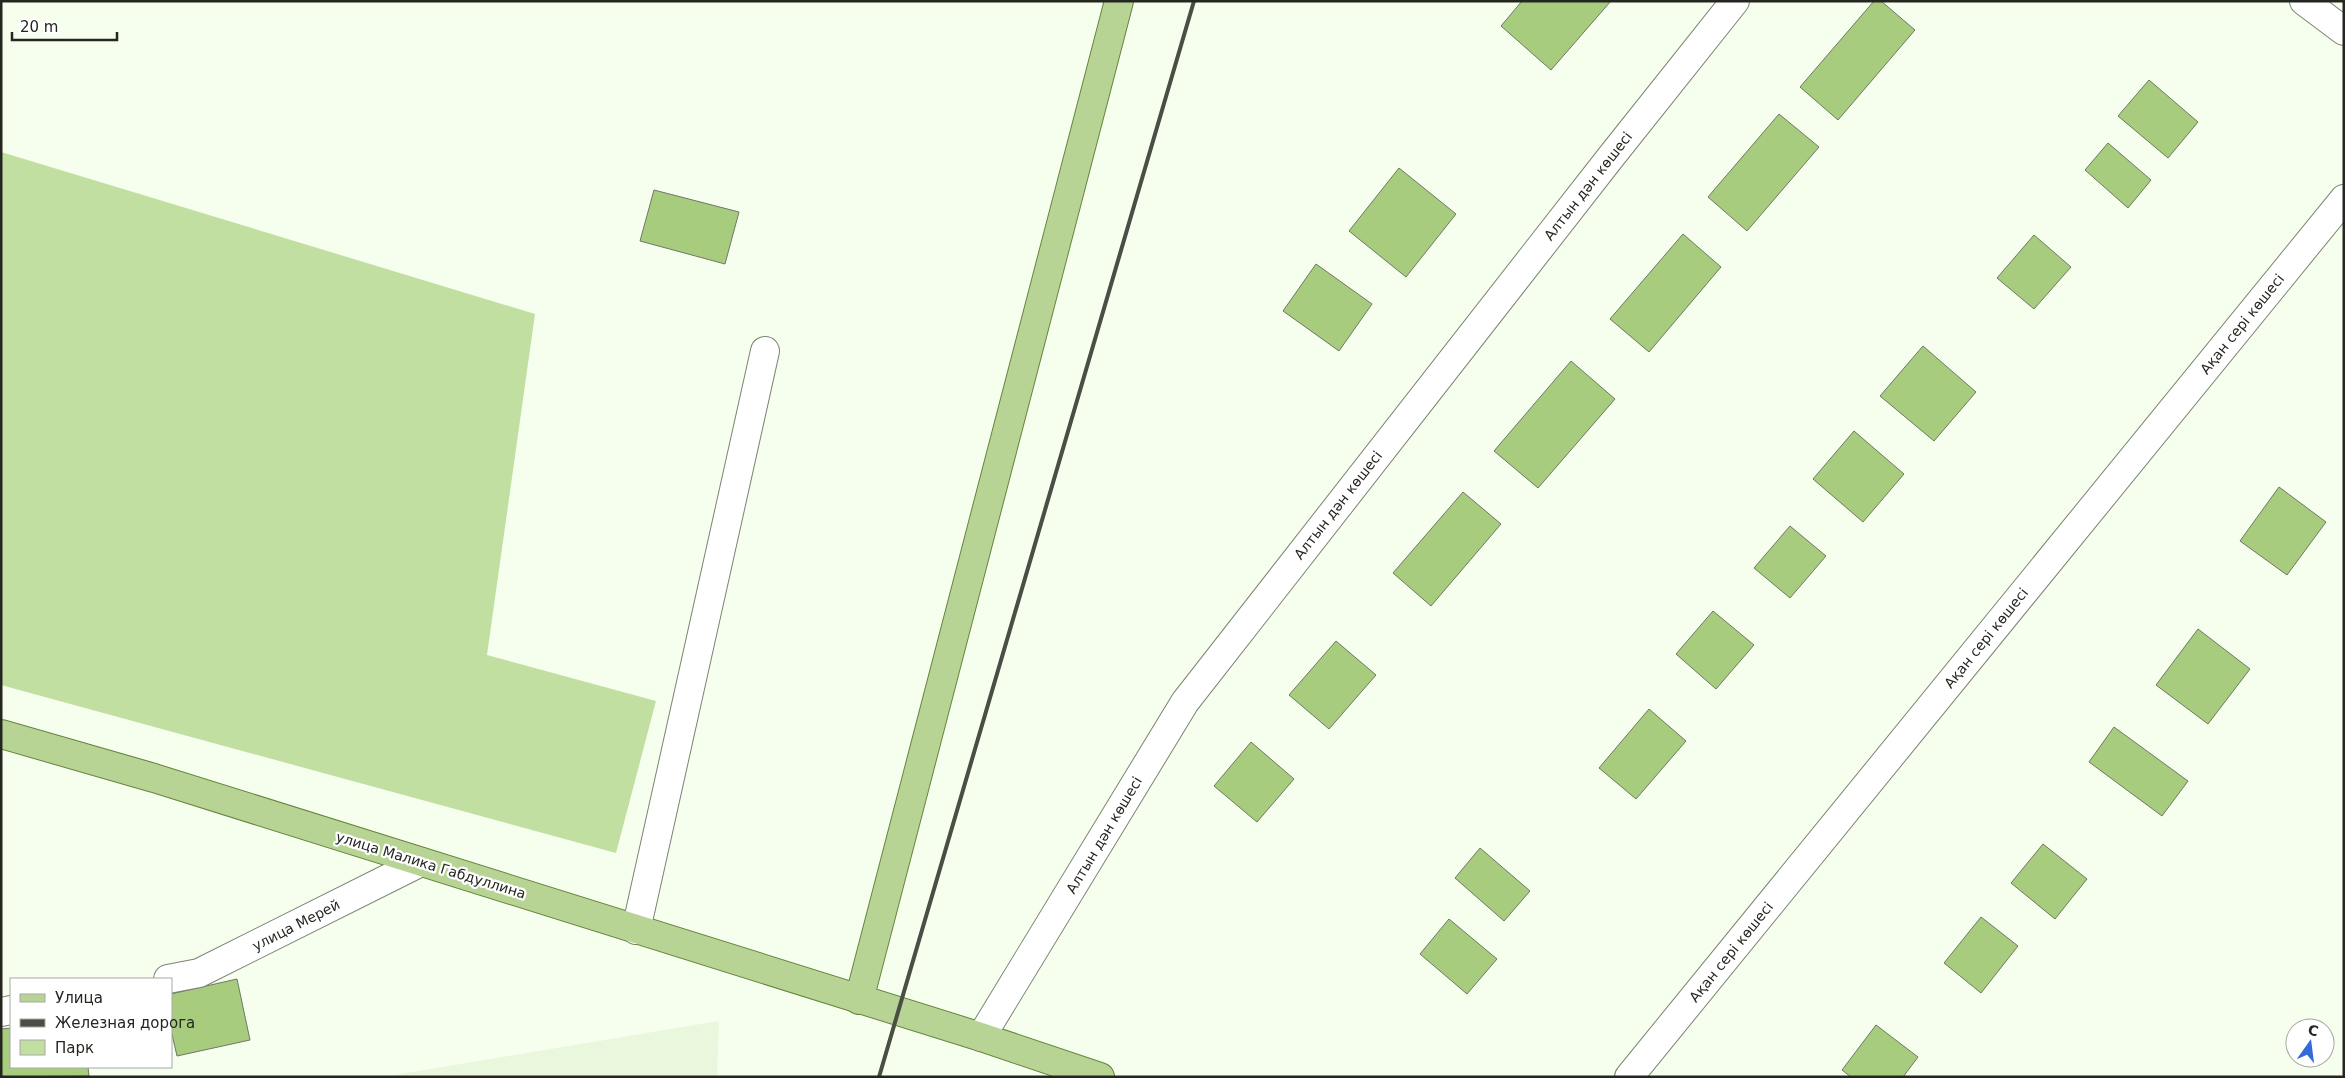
<svg xmlns="http://www.w3.org/2000/svg" width="2345" height="1078" viewBox="0 0 2345 1078" font-family="'DejaVu Sans',sans-serif">
<style>
.built{fill:#e9f7dc}
.green{fill:#c1dfa1}
.building{fill:#a7cc7e;stroke:#6f7866}
.lines{fill:none;stroke-linecap:round;stroke-linejoin:round}
.minor-casing{stroke:#7b8472;stroke-width:30}
.major-casing{stroke:#66853e;stroke-width:30}
.minor{stroke:#fff;stroke-width:28}
.major{stroke:#b8d495;stroke-width:28}
.rail{stroke:#4a4e45;stroke-width:4}
.labels{text-anchor:middle;dominant-baseline:central;stroke-width:4.5;stroke-linejoin:round;paint-order:stroke}
.street-label{font-size:14px;fill:#242720;stroke:#fff}
</style>
<rect width="100%" height="100%" fill="#f6feee"/>
<polygon class="built" points="719,1021 717,1077 383,1077"/>
<polygon class="green" points="1,152 535,314 487,655 656,701 616,853 1,685"/>
<g class="building">
<polygon points="1522,1 1611,1 1551,70 1501,26"/>
<polygon points="1874,1 1881,1 1915,30 1838,120 1800,87"/>
<polygon points="2149,80 2198,122 2168,158 2118,116"/>
<polygon points="1779,114 1819,147 1747,231 1708,197"/>
<polygon points="2108,143 2151,180 2128,208 2085,170"/>
<polygon points="1399,168 1456,214 1406,277 1349,231"/>
<polygon points="654,190 739,212 725,264 640,241"/>
<polygon points="1683,234 1721,267 1649,352 1610,319"/>
<polygon points="2034,235 2071,267 2034,309 1997,278"/>
<polygon points="1316,264 1372,304 1339,351 1283,311"/>
<polygon points="1923,346 1976,392 1934,441 1880,396"/>
<polygon points="1571,361 1615,399 1538,488 1494,451"/>
<polygon points="1854,431 1904,474 1863,522 1813,479"/>
<polygon points="2279,487 2326,522 2287,575 2240,541"/>
<polygon points="1463,492 1501,524 1431,606 1393,573"/>
<polygon points="1790,526 1826,556 1790,598 1754,568"/>
<polygon points="1713,611 1754,645 1716,689 1676,654"/>
<polygon points="2198,629 2250,669 2208,724 2156,685"/>
<polygon points="1336,641 1376,675 1329,729 1289,695"/>
<polygon points="1649,709 1686,741 1636,799 1599,768"/>
<polygon points="2114,727 2188,781 2162,816 2089,762"/>
<polygon points="1251,742 1294,779 1257,822 1214,786"/>
<polygon points="2043,844 2087,879 2055,919 2011,883"/>
<polygon points="1480,848 1530,891 1504,921 1455,878"/>
<polygon points="1981,917 2018,946 1981,993 1944,963"/>
<polygon points="1449,919 1497,959 1467,994 1420,954"/>
<polygon points="237,979 250,1040 177,1056 171,1030 171,994"/>
<polygon points="1876,1025 1918,1057 1903,1077 1851,1077 1842,1070"/>
<polygon points="11,1028 11,1067 88,1067 89,1076 1,1077 1,1029"/>
</g>
<g class="lines">
<g class="minor-casing">
<g id="minor">
<polyline points="2304,1 2344,31"/>
<polyline points="636,930 765,351"/>
<polyline points="168,979 199,973 421,862"/>
<polyline points="1,1012 11,1010"/>
<polyline points="981,1037 1185,702 1610,158 1735,1"/>
<polyline points="1629,1077 2344,199"/>
</g>
</g>
<g class="major-casing">
<g id="major">
<polyline points="1,734 154,778 981,1037 1100,1077"/>
<polyline points="859,1000 1119,1"/>
</g>
</g>
<use href="#minor" class="minor"/>
<use href="#major" class="major"/>
<polyline class="rail" points="879,1077 1194,1"/>
</g>
<g class="labels">
<g class="street-label">
<text transform="translate(1588 186) rotate(-52)">Алтын дән көшесі</text>
<text transform="translate(2242 324) rotate(-51)">Ақан сері көшесі</text>
<text transform="translate(1338 505) rotate(-52)">Алтын дән көшесі</text>
<text transform="translate(1986 638) rotate(-51)">Ақан сері көшесі</text>
<text transform="translate(1104 835) rotate(-59)">Алтын дән көшесі</text>
<text transform="translate(431 865) rotate(17)">улица Малика Габдуллина</text>
<text transform="translate(296 925) rotate(-27)">улица Мерей</text>
<text transform="translate(1731 952) rotate(-51)">Ақан сері көшесі</text>
</g>
</g>
<rect width="2345" height="1078" fill="none" stroke="#242720" stroke-width="5"/>
<rect x="10" y="978" width="162" height="90" fill="#ffffff" stroke="#a7a9a6"/>
<rect x="20" y="994" width="25" height="8" fill="#b8d495" stroke="#a7a9a6"/>
<text x="55" y="1003" font-size="15" fill="#242720">Улица</text>
<rect x="20" y="1019" width="25" height="8" fill="#4a4e45" stroke="#a7a9a6"/>
<text x="55" y="1028" font-size="15" fill="#242720">Железная дорога</text>
<rect x="20" y="1040" width="25" height="15" fill="#c1dfa1" stroke="#a7a9a6"/>
<text x="55" y="1053" font-size="15" fill="#242720">Парк</text>
<g transform="translate(2310 1043) rotate(14)"><circle r="24" fill="#ffffff" stroke="#a7a9a6"/>
<path d="M0-4L9 19L0 12L-9 19Z" fill="#316bda"/>
<text y="-8" font-size="14" font-weight="bold" text-anchor="middle" fill="#242720">С</text>
</g>
<path d="M12 32v8h105v-8" fill="none" stroke="#242720" stroke-width="2.5"/>
<text x="20" y="32" font-size="15" fill="#242720" stroke="#ffffff" stroke-width="4" paint-order="stroke">20 m</text>
</svg>
